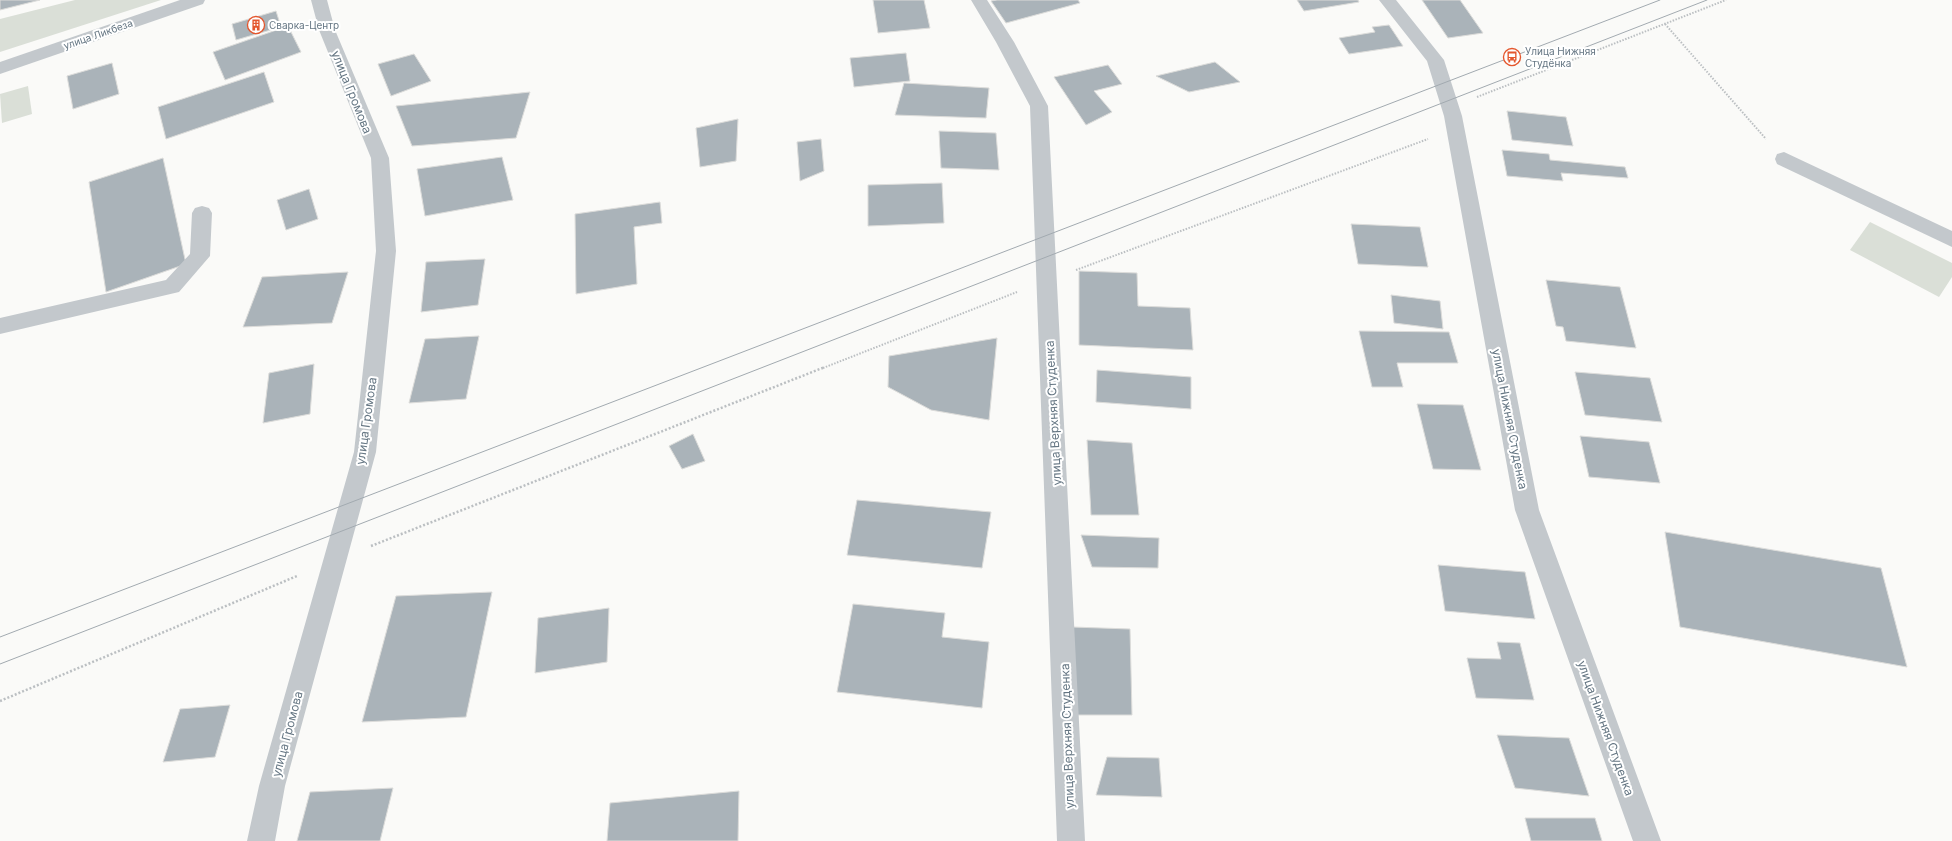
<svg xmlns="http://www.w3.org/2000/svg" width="1952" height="841" viewBox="0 0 1952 841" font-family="Inter,sans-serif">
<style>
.green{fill:#dadfd7}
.building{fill:#aab3b9;stroke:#dcdcda}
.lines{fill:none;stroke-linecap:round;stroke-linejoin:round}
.path-far1{stroke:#bbbfc2;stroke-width:2;stroke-dasharray:1.5 1.5;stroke-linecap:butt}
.path{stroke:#bbbfc2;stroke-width:2.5;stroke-dasharray:2 2;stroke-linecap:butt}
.minor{fill:#c3c8cc;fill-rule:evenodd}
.tram{stroke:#a2aab0;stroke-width:1}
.labels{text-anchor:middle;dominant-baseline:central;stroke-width:4;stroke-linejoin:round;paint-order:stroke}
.far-poi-label{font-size:10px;fill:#657683;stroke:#fff;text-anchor:start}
.far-street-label{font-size:10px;fill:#657683;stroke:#fff}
.street-label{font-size:12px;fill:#657683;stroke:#fff}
</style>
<rect width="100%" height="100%" fill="#fafaf8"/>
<g class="green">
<polygon points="75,0 161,0 0,52 0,19"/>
<polygon points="28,86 32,114 2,123 0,94"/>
<polygon points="1870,222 1952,263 1952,277 1939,297 1850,250"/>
</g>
<g class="building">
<polygon points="0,0 40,0 0,10"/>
<polygon points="873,0 924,0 930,28 878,33"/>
<polygon points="997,0 1078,0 1080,3 1006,23 991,1"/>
<polygon points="1297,0 1358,0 1359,2 1304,11"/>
<polygon points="1422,0 1460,0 1483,33 1448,38"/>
<polygon points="276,11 281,27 236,40 232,24"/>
<polygon points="1389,25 1403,46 1349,54 1339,38 1375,32 1372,27"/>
<polygon points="288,26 301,52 225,80 213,52"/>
<polygon points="906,53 910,81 854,87 850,58"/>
<polygon points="414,54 431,81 391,96 378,64"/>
<polygon points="1215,62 1240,82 1189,92 1156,76"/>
<polygon points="112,63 119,94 73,109 67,76"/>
<polygon points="1108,65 1122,84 1094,91 1112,112 1086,125 1054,77"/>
<polygon points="264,72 274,102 166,139 158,107"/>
<polygon points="904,83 989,88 986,118 895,115"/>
<polygon points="530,92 516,138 412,146 396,106"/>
<polygon points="1507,111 1566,117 1573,146 1512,140"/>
<polygon points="738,119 736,161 700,167 696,128"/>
<polygon points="939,131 996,133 999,170 941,168"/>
<polygon points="821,139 824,171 800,181 797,142"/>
<polygon points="1502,150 1549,154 1550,160 1625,167 1628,178 1561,173 1563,181 1507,176"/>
<polygon points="502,157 513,200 425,216 417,169"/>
<polygon points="163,158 186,264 106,292 89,182"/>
<polygon points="942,183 944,223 868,226 868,185"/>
<polygon points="309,189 318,219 286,230 277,200"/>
<polygon points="660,202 662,223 634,227 637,284 576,294 575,214"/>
<polygon points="1351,224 1420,227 1428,267 1358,264"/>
<polygon points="485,259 478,305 421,312 426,262"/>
<polygon points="1079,271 1137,273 1138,306 1190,308 1193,350 1079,345"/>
<polygon points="348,272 332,323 243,327 262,277"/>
<polygon points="1546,280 1620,287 1636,348 1566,341 1563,327 1556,326"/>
<polygon points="1391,295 1440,301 1443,329 1394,323"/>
<polygon points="1359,331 1449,332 1458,363 1397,363 1403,387 1372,387"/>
<polygon points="479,336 466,399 409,403 425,339"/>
<polygon points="997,338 989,420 931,410 888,387 889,356"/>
<polygon points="314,364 310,414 263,423 269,373"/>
<polygon points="1097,370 1191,377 1191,409 1096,402"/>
<polygon points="1575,372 1650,378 1662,422 1585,415"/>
<polygon points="1417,404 1463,405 1481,470 1433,469"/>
<polygon points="693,434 705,461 682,469 669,446"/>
<polygon points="1580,436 1649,442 1660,483 1589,477"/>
<polygon points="1087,440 1132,443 1139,515 1091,515"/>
<polygon points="857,500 991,512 982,568 847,555"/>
<polygon points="1665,532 1881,568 1907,667 1680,627"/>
<polygon points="1081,535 1159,538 1158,568 1092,567"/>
<polygon points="1438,565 1525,572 1535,619 1445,611"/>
<polygon points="492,592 466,717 362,722 396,596"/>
<polygon points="853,604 945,613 942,637 989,642 982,708 837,692"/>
<polygon points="609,608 607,662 535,673 538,618"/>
<polygon points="1072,627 1130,629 1132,715 1076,715"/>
<polygon points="1497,642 1520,643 1534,700 1476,698 1467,658 1501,659"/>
<polygon points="230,705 215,757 163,762 180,709"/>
<polygon points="1497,735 1569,738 1589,796 1515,788"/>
<polygon points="1107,757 1159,758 1162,797 1096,795"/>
<polygon points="393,788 380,841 297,841 310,792"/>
<polygon points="739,791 738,841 607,841 610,803"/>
<polygon points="1525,818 1595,818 1602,841 1531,841"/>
</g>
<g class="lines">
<g class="path-far1">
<polyline points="1665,24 1766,139"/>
<polyline points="1477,97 1726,0"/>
<polyline points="1076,270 1428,139"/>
<polyline points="823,368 1017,292"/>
</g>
<g class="path">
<polyline points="371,546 825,367"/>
<polyline points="0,701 297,576"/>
</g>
<g class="minor">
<polygon points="180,0 205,0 203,4 0,74 0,62"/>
<polygon points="311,0 327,0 335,30 389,158 396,251 376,452 285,786 275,841 247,841 259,786 354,452 376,251 371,158 319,30"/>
<polygon points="971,0 987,0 1014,42 1048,106 1085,841 1057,841 1030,106 996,42"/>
<polygon points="1379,0 1396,0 1444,60 1462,116 1539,510 1661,841 1633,841 1515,510 1444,116 1427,61"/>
<polygon points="1784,152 1952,231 1952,247 1777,164 1775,159 1777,154"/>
<polygon points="202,206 209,208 212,213 210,256 179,292 0,334 0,318 166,280 190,254 192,213 195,208"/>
</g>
<g class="tram">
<polyline points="0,637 1660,0"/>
<polyline points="0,664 1707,0"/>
</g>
</g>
<defs>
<g id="building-ring" transform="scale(0.9)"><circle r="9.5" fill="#fff" stroke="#e4572e" stroke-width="1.5"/><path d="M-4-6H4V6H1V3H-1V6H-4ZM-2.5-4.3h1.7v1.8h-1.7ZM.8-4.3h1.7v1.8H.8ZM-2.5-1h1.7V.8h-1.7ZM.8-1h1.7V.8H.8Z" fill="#e4572e"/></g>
<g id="bus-ring" transform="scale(0.9)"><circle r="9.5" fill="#fff" stroke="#e4572e" stroke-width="1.5"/><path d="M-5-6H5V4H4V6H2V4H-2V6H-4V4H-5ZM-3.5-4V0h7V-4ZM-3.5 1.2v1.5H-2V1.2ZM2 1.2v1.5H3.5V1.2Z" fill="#e4572e"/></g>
</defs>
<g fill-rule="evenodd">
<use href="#building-ring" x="256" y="25"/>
<use href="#bus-ring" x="1512" y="57"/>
</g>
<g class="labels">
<g class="far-poi-label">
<text x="269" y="25">Сварка-Центр</text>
<text x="1525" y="51">Улица Нижняя<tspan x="1525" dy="12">Студёнка</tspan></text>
</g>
<g class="far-street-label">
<text transform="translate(98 34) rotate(-19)">улица Ликбеза</text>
</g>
<g class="street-label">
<text transform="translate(352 92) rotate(68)">улица Громова</text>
<text transform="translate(1053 413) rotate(-93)">улица Верхняя Студенка</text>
<text transform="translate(1510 419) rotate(79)">улица Нижняя Cтуденкa</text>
<text transform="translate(366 421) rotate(-82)">улица Громова</text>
<text transform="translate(1606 728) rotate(70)">улица Нижняя Cтуденкa</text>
<text transform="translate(287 734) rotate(-75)">улица Громова</text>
<text transform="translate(1067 736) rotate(-92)">улица Верхняя Студенка</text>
</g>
</g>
</svg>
